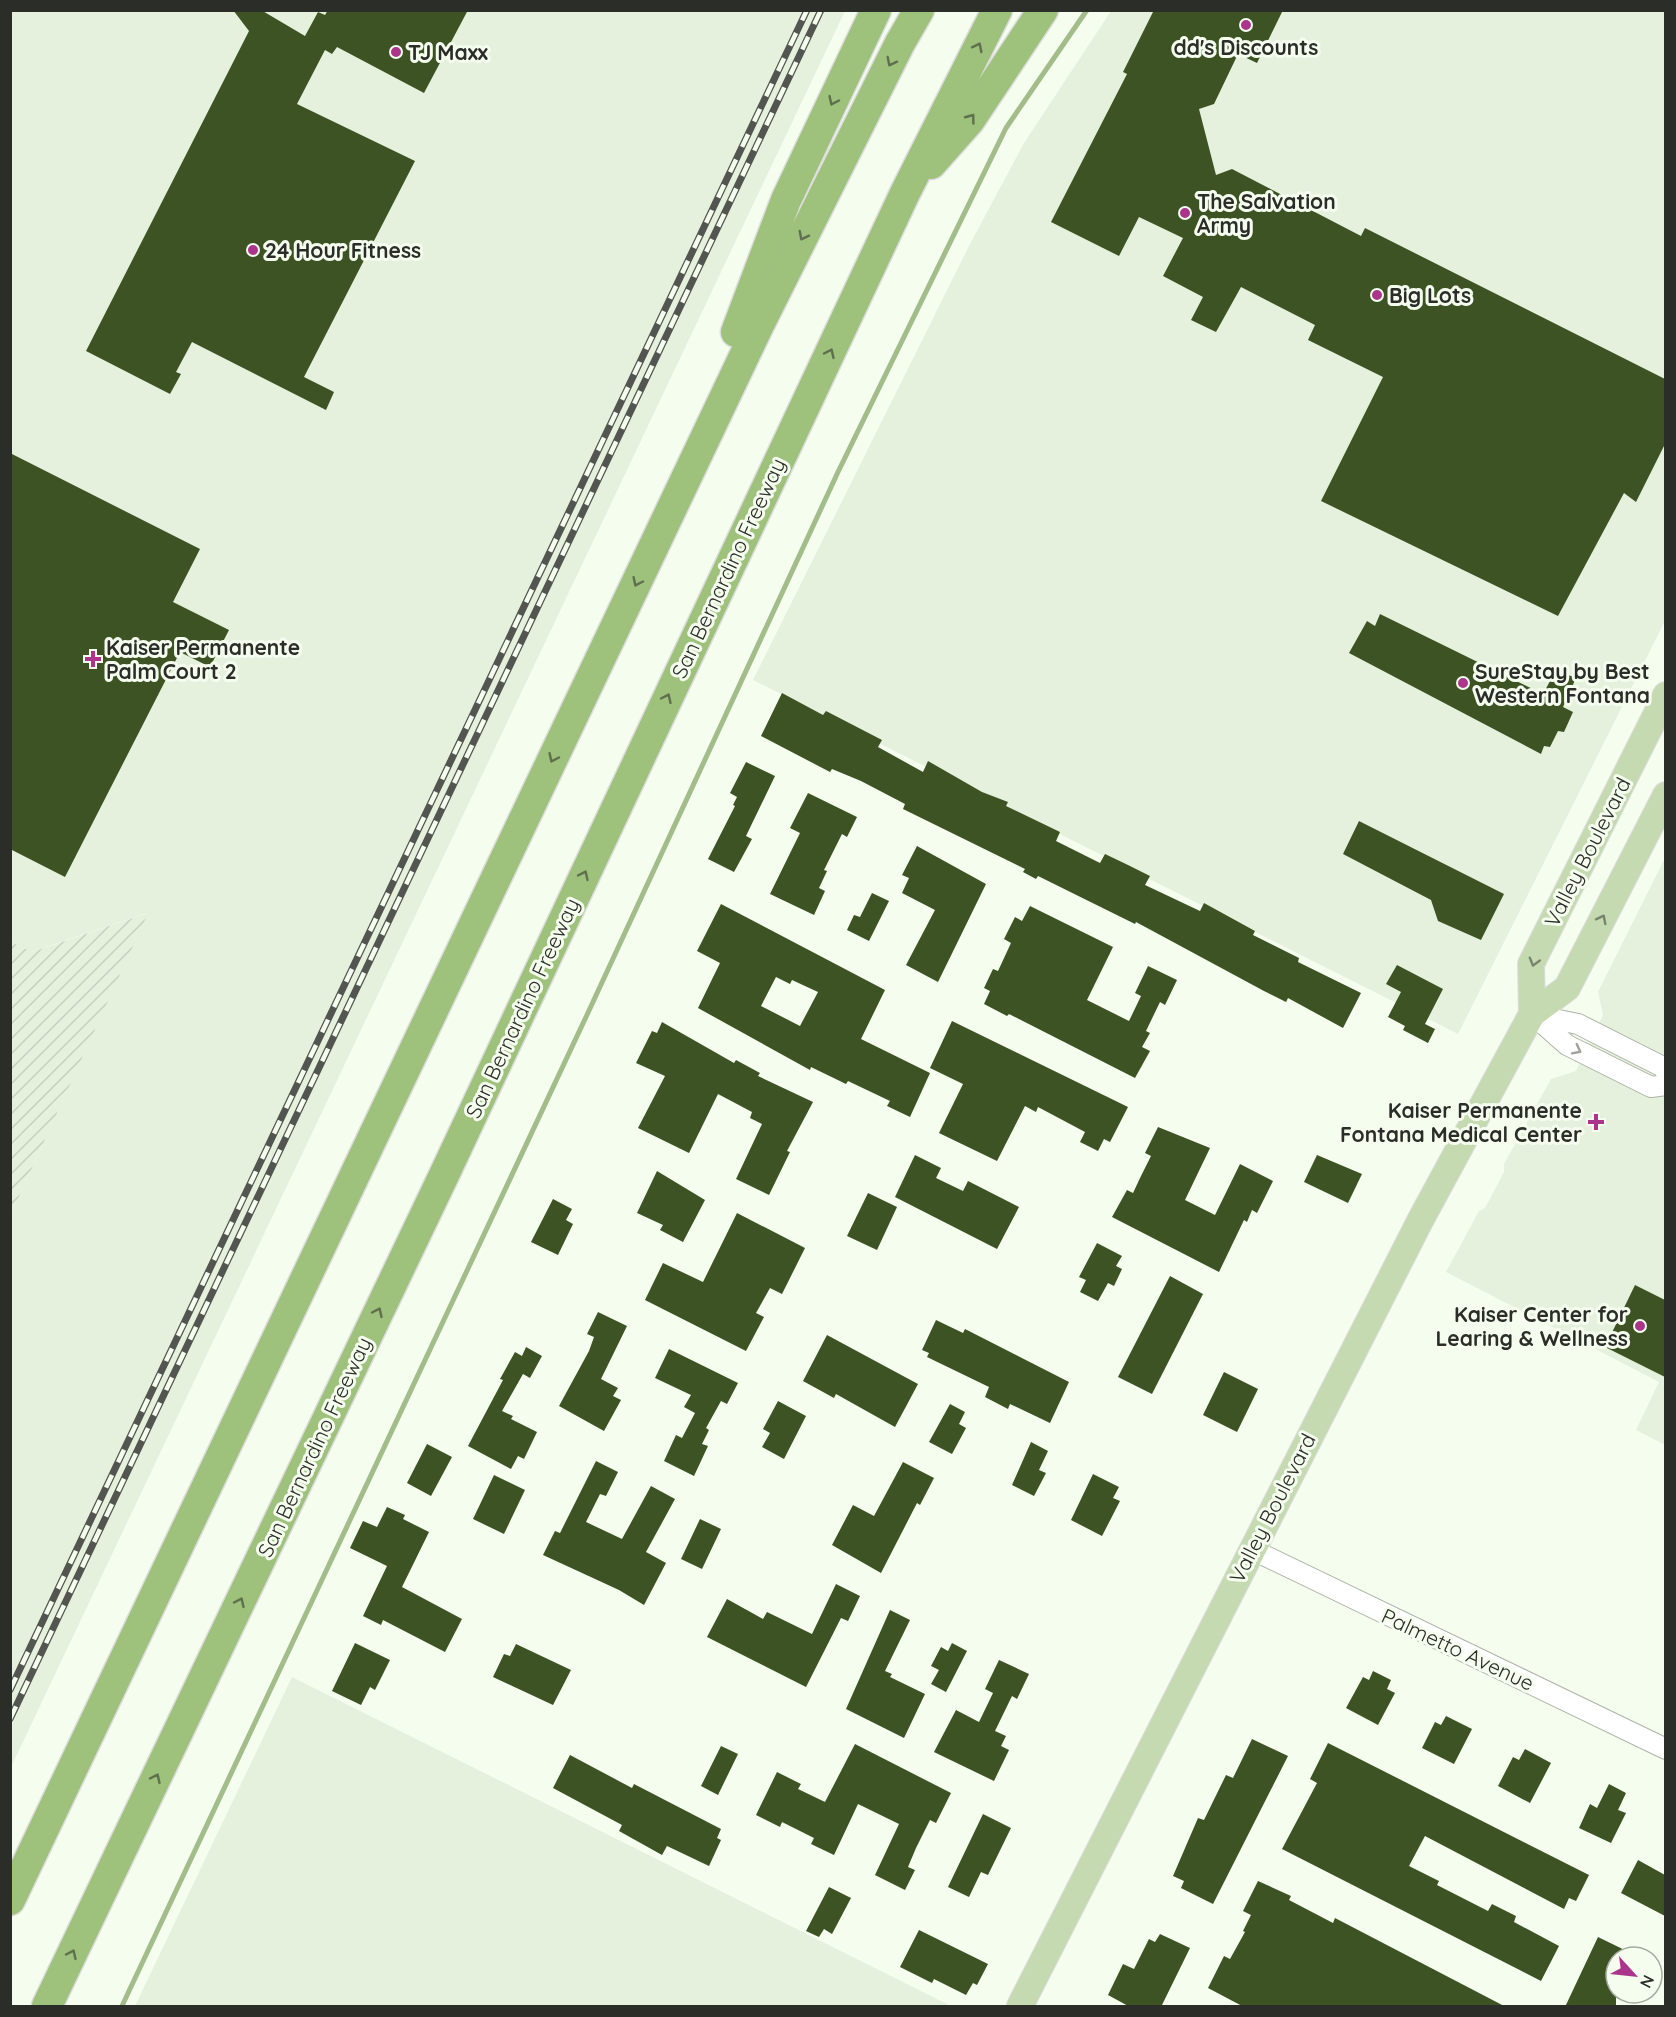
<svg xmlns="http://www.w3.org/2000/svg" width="1676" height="2017" viewBox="0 0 1676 2017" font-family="Quicksand,sans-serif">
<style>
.built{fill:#e6f1dd}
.industrial{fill:url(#industrial-furrows)}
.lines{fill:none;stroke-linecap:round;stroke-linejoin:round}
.stream{stroke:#a3bd8a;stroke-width:5}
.building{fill:#3d5324;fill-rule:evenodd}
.minor-casing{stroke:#adb4a7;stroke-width:22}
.major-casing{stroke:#ddd;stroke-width:28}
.highway-casing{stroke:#ddd;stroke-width:33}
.minor{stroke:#fff;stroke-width:20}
.major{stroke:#c5dab0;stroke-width:26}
.highway{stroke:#9ec17c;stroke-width:30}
.rail-casing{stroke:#535650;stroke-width:7}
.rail{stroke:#f5fdef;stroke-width:4.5;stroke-dasharray:14;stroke-linecap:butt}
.oneway{stroke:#5f704e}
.oneway2{stroke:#78846c}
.oneway3{stroke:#a0a09e}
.poi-dot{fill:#ac358c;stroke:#f5fdef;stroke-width:2}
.labels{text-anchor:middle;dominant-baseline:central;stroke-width:6;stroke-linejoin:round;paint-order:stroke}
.poi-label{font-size:21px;font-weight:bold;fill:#2b2d28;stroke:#f5fdef;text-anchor:start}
.street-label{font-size:21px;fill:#2b2d28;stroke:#f5fdef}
</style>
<defs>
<pattern id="industrial-furrows" width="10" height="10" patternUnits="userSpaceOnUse" patternTransform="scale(1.5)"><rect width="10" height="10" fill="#e6f1dd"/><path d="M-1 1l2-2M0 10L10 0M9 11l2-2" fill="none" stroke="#c5cfbe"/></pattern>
</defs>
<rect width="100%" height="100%" fill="#f5fdef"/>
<g class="built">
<polygon points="11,11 845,11 11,1767 11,1214 147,913 31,952 11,942"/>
<polygon points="1111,11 1665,11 1665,621 1458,1034 753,680 970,244 1024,143"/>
<polygon points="1665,858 1665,1445 1636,1430 1659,1382 1446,1272 1479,1211 1485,1208 1504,1172 1504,1164 1551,1079 1576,1071 1603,1015 1598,992"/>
<polygon points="292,1677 951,2006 135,2006"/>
</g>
<polygon class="industrial" points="148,913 11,1214 11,942 32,952"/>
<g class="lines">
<polyline class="stream" points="122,2006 586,1017 838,472 1006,128 1087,10"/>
</g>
<g class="building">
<polygon points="233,10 261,10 305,36 318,12 325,15 328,10 468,10 424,93 337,47 332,54 325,50 297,104 415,161 304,377 334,392 326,410 192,342 176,372 181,374 170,394 86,351 249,31"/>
<polygon points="1154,10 1283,10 1257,63 1238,54 1214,104 1199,109 1216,175 1232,169 1361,236 1365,228 1665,379 1665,444 1636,502 1624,493 1558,616 1321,501 1383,377 1308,340 1315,325 1241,287 1216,332 1191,320 1203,297 1163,276 1183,238 1139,217 1119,256 1051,222 1127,74 1123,72"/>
<polygon points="10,453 200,549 173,602 229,630 210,667 180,652 65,877 10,849"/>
<polygon points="1380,614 1543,694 1556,670 1576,678 1563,707 1573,712 1564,732 1558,731 1550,747 1544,746 1541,754 1349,653 1367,621 1375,626"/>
<polygon points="782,693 823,715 826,711 882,740 878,747 923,772 928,761 982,792 1008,802 1006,806 1060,832 1056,841 1100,863 1105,854 1128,865 1150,876 1145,885 1200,911 1204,903 1255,931 1253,935 1299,958 1298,962 1361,993 1343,1028 1288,998 1286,1002 1264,991 1136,922 1135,924 1038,876 1036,879 1023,872 1025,869 903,809 905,804 861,781 832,769 830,772 761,736"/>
<polygon points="746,762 775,776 746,836 752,839 734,872 708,859 735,806 733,805 737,797 730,793"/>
<polygon points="808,793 857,817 847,837 842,834 824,870 827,871 819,888 825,891 814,915 770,894 800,833 790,828"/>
<polygon points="1359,821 1504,894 1481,940 1438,921 1431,900 1343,854"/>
<polygon points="917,846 986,884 938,982 906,965 935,910 902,893 909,878 902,875"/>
<polygon points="872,893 889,901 869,941 847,930 854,915 860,917"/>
<path d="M721 904 885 990 861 1039 930 1073 910 1117 887 1106 890 1101 848 1081 846 1084 811 1067 810 1070 698 1008 720 963 697 951ZM776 977 790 984 792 980 818 992 800 1026 761 1006Z"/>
<polygon points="1030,906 1113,947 1087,1000 1129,1021 1141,996 1135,993 1148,966 1177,980 1165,1005 1160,1002 1146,1031 1150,1033 1142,1047 1150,1051 1135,1078 1009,1014 1007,1016 984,1004 990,991 984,988 993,969 998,971 1011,943 1004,939 1015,917 1022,921"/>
<polygon points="1397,965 1443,989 1425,1024 1435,1029 1428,1043 1403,1030 1405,1026 1388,1017 1401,992 1386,984"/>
<polygon points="952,1021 1128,1107 1110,1142 1104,1139 1098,1151 1080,1142 1085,1132 1038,1107 1036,1112 1025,1106 997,1161 939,1133 963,1084 930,1068"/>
<polygon points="662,1022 734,1063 736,1060 760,1073 758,1076 813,1102 787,1151 790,1152 769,1195 736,1179 762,1124 750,1118 752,1112 718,1094 689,1153 638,1128 665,1076 636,1063 652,1031 657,1033"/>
<polygon points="1158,1127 1210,1148 1185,1200 1215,1215 1240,1164 1273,1181 1257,1213 1252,1210 1247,1222 1244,1220 1219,1272 1112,1217 1127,1190 1133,1193 1141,1176 1151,1156 1145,1153"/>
<polygon points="915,1155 941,1168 936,1178 963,1191 968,1181 1019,1207 997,1249 895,1197"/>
<polygon points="1317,1155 1362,1174 1348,1203 1304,1182"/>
<polygon points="657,1171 705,1200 683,1242 660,1230 663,1225 637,1213"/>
<polygon points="868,1193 897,1207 877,1250 847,1236"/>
<polygon points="553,1199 572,1209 566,1220 573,1224 558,1255 531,1242"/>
<polygon points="737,1213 805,1248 782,1294 770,1288 756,1313 764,1317 746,1351 645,1300 663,1263 703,1282"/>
<polygon points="1097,1243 1122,1256 1116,1266 1122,1269 1114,1286 1108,1283 1098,1301 1080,1292 1086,1280 1079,1277"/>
<polygon points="1170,1276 1203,1294 1152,1394 1118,1377"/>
<polygon points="1635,1285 1665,1300 1665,1377 1605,1347"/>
<polygon points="598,1312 627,1326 601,1379 618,1388 613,1396 621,1400 604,1431 559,1406 589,1351 594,1337 587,1334"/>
<polygon points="936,1320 963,1333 965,1329 1069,1382 1050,1423 1010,1404 1008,1409 985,1397 989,1387 927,1357 929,1353 922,1350"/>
<polygon points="827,1335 918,1384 895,1427 836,1394 834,1398 803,1381"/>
<polygon points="526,1347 542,1356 530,1378 523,1374 502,1411 513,1416 511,1419 537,1432 524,1459 518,1456 511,1469 468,1446 503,1380 500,1379 515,1352 522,1356"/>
<polygon points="669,1349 738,1383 727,1404 721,1401 706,1428 709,1430 702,1444 708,1446 694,1476 664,1461 676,1435 682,1438 695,1413 684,1407 691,1395 655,1378"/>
<polygon points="1224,1372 1258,1389 1237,1432 1203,1415"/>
<polygon points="778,1401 806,1416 784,1459 762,1447 770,1433 763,1429"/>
<polygon points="950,1404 965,1412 959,1424 966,1428 952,1454 929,1442"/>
<polygon points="1031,1442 1048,1451 1039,1470 1046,1473 1034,1496 1012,1485"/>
<polygon points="427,1444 452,1457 431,1496 407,1483"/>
<polygon points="596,1461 618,1472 606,1496 600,1494 586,1522 622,1539 651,1486 675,1499 646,1552 666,1563 644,1605 619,1590 543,1555 555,1531 560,1533"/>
<polygon points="903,1462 934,1478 920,1505 917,1503 881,1573 832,1545 853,1505 874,1516"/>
<polygon points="1093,1474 1119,1487 1113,1498 1120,1501 1102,1536 1071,1520"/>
<polygon points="494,1475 525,1490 504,1534 473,1519"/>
<polygon points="387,1507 405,1515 403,1519 429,1532 402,1587 462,1619 445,1652 383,1620 381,1625 363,1616 387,1566 350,1548 363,1521 377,1527"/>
<polygon points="700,1519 721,1529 702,1569 681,1559"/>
<polygon points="836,1584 860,1596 848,1621 841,1618 806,1687 707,1637 727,1599 763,1619 767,1612 812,1634"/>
<polygon points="890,1610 910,1620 885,1671 892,1674 890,1677 925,1694 904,1738 846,1709"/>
<polygon points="355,1643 390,1660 375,1690 370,1687 361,1705 332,1691"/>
<polygon points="952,1643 967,1651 946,1692 931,1684 939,1670 931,1666 941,1647 948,1651"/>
<polygon points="516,1644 571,1670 553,1705 493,1677 504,1654 510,1656"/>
<polygon points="999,1660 1029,1674 1017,1699 1012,1696 995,1731 1006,1736 1001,1746 1009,1750 994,1781 934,1752 956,1710 979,1722 993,1693 985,1689"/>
<polygon points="1373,1671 1391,1680 1387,1689 1395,1693 1378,1725 1346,1708 1363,1677 1369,1680"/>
<polygon points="1446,1716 1472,1729 1454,1764 1422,1748 1435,1722 1441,1725"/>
<polygon points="1252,1739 1288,1756 1213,1904 1181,1888 1184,1881 1173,1876 1198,1818 1204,1820 1226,1775 1233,1778"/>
<polygon points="1328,1743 1589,1875 1576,1901 1569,1898 1564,1909 1425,1836 1409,1866 1439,1881 1437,1885 1488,1911 1492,1904 1516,1916 1514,1922 1559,1946 1541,1981 1282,1849 1317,1783 1310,1779"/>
<polygon points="855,1744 951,1793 936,1823 930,1820 916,1848 908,1867 915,1870 905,1890 875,1875 899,1824 858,1804 834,1855 811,1844 814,1838 782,1822 780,1827 756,1815 777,1772 801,1784 798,1789 825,1802"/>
<polygon points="721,1746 738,1754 718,1795 701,1786"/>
<polygon points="1525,1749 1551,1763 1530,1803 1498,1786 1513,1757 1519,1760"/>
<polygon points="570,1755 632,1788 634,1784 721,1829 717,1838 721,1840 709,1866 667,1846 662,1855 619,1831 622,1825 553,1788"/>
<polygon points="1609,1784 1626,1793 1618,1810 1626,1813 1611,1843 1579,1828 1590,1804 1597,1808"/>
<polygon points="983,1814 1011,1828 988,1875 981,1872 969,1897 948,1887"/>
<polygon points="1638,1860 1665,1875 1665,1916 1621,1893"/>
<polygon points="1258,1881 1291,1896 1289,1900 1333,1923 1335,1918 1506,2007 1244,2007 1208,1988 1224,1956 1230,1959 1245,1932 1243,1931 1251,1915 1243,1911"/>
<polygon points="829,1887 851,1898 832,1934 824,1929 819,1937 806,1931"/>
<polygon points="919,1930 988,1964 977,1985 973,1983 966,1995 934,1979 932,1983 900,1967"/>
<polygon points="1160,1934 1190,1948 1161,2007 1130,2007 1108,1995 1123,1964 1134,1969 1149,1939 1155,1942"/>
<polygon points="1598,1937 1639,1957 1616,1957 1616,2007 1565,2007"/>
</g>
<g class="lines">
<g class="minor-casing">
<g id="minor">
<polyline points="1532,1014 1567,1045 1651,1087 1666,1085"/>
<polyline points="1534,1015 1578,1024 1663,1067 1666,1072"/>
<polyline points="1251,1549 1666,1749"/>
</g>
</g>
<g class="major-casing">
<g id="major">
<polyline points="1532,1014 1531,964 1666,695"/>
<polyline points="1020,2006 1421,1219 1532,1014 1567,988 1666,795"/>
</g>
</g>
<g class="highway-casing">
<g id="highway">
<polyline points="931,164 970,120 1043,10"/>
<polyline points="736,332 786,200 876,10"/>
<polyline points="10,1900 758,327 900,43 919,10"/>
<polyline points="47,2006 444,1175 905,193 997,10"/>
</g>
</g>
<use href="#minor" class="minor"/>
<use href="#major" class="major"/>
<use href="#highway" class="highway"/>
<g class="rail-casing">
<g id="rail">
<polyline points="10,1690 807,10"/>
<polyline points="10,1719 821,10"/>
</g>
</g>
<use href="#rail" class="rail"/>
</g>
<defs><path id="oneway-chevron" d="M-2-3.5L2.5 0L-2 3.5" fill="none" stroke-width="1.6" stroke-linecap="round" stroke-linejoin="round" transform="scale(1.5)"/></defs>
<g class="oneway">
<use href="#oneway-chevron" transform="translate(978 47) rotate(-63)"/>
<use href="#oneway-chevron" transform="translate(891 62) rotate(117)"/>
<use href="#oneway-chevron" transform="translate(833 101) rotate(115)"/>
<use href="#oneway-chevron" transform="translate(971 118) rotate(-53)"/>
<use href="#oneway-chevron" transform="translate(803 236) rotate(117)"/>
<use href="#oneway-chevron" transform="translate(830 353) rotate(-65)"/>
<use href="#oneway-chevron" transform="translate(637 582) rotate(115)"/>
<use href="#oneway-chevron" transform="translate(667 698) rotate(-65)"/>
<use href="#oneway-chevron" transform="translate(553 758) rotate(115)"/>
<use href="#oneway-chevron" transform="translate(584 875) rotate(-65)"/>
<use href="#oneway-chevron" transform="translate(378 1312) rotate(-65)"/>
<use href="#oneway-chevron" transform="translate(240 1602) rotate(-65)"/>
<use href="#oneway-chevron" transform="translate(156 1778) rotate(-65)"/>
<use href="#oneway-chevron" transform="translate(72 1954) rotate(-65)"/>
</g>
<g class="oneway2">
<use href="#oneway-chevron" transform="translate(1602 919) rotate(-63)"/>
<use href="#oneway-chevron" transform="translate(1534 962) rotate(106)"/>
</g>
<use class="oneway3" href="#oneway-chevron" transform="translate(1577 1050) rotate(27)"/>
<g class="poi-dot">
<circle cx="1246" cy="25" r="6"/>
<circle cx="396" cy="52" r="6"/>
<circle cx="1185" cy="213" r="6"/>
<circle cx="253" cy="250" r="6"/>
<circle cx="1377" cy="295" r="6"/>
<path d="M90 650h6v6h6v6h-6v6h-6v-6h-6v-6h6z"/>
<circle cx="1463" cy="683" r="6"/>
<path d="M1593 1113h6v6h6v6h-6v6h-6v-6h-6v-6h6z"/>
<circle cx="1640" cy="1326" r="6"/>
</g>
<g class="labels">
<g class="poi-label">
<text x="1246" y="47" text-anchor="middle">dd's Discounts</text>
<text x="408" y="52">TJ Maxx</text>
<text x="1197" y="201">The Salvation<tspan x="1197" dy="24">Army</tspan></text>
<text x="265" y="250">24 Hour Fitness</text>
<text x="1389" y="295">Big Lots</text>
<text x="106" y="647">Kaiser Permanente<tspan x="106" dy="24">Palm Court 2</tspan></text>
<text x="1475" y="671">SureStay by Best<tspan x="1475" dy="24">Western Fontana</tspan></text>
<text x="1582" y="1110" text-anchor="end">Kaiser Permanente<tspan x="1582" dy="24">Fontana Medical Center</tspan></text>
<text x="1628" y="1314" text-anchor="end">Kaiser Center for<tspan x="1628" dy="24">Learing &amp; Wellness</tspan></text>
</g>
<g class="street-label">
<text transform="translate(728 568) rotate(-65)">San Bernardino Freeway</text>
<text transform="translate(1587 852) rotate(-63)">Valley Boulevard</text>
<text transform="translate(522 1008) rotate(-65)">San Bernardino Freeway</text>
<text transform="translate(314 1447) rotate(-65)">San Bernardino Freeway</text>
<text transform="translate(1272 1508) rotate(-63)">Valley Boulevard</text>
<text transform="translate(1458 1649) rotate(25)">Palmetto Avenue</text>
</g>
</g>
<rect width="1676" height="2017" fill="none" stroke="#2b2d28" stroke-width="24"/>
<g transform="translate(1634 1975) rotate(117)"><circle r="28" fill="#f5fdef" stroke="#a4aa9f" stroke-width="1.5"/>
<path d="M0-4.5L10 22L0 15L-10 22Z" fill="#ac358c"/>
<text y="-9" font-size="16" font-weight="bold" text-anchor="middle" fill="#2b2d28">N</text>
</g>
</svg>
